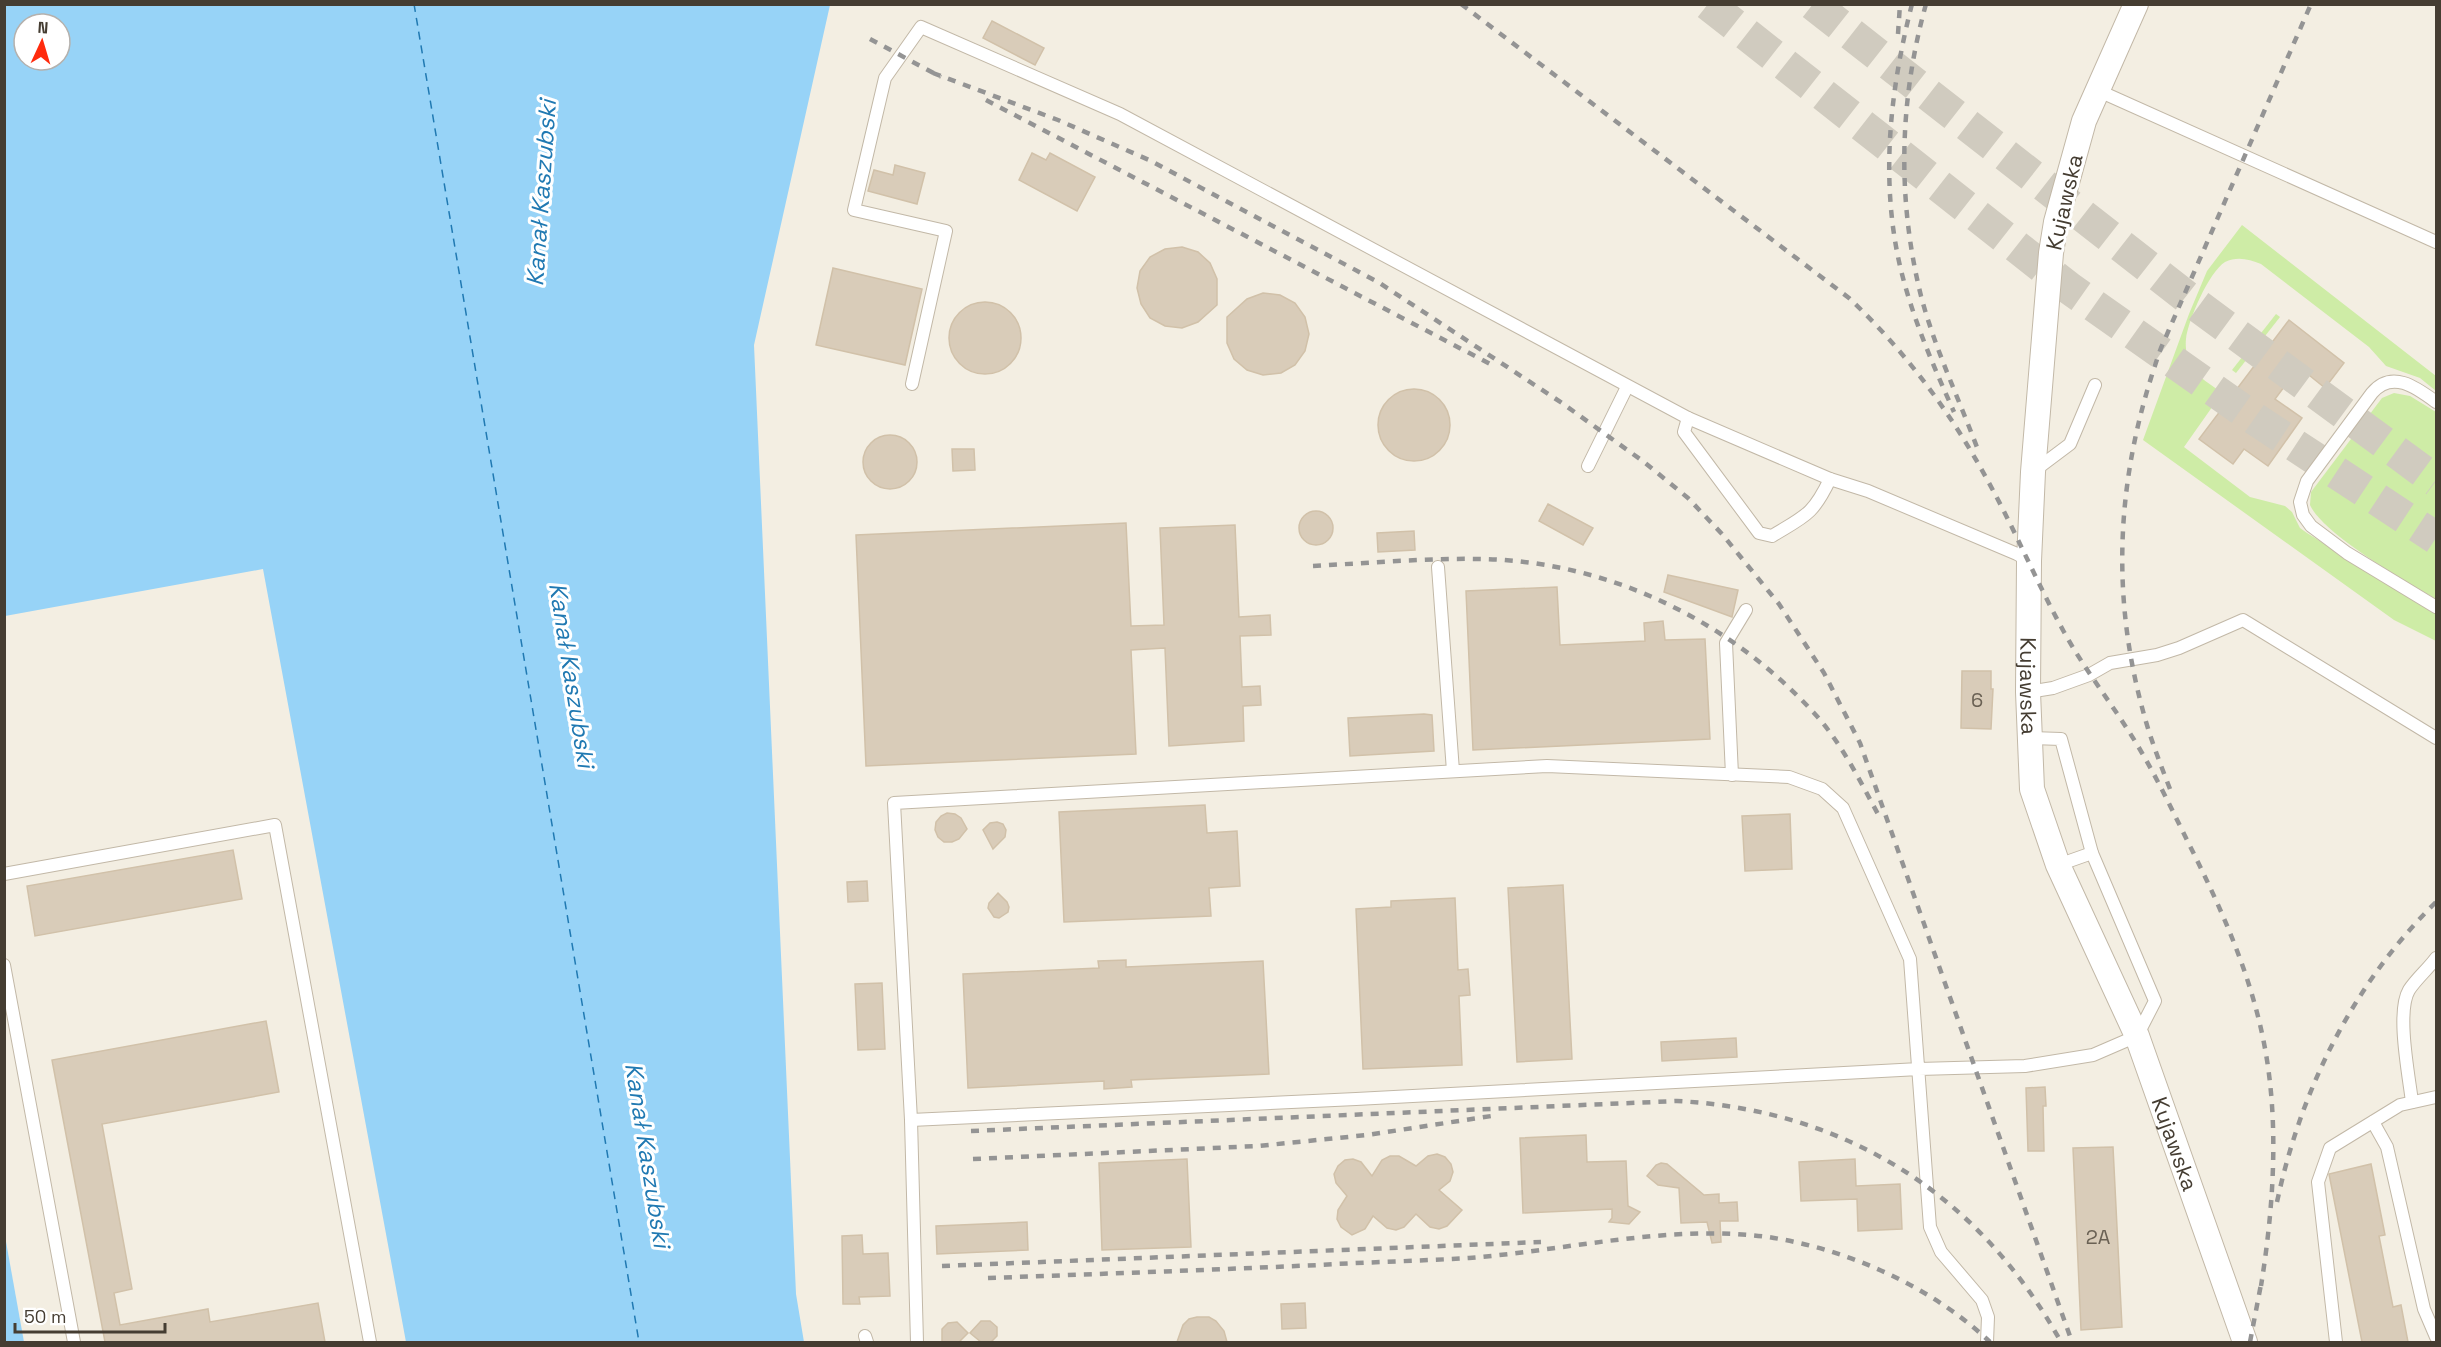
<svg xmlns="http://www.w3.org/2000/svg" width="2441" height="1347" viewBox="0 0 2441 1347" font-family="'Space Grotesk',sans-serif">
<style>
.green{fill:#ceeca6}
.water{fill:#97d3f7;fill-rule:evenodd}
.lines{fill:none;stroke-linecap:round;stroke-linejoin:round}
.ferry{stroke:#2079b2;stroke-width:1.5;stroke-dasharray:8 6;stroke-linecap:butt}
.building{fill:#d9ccb9;stroke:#d1c1a9;stroke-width:1.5}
.trunk-tunnel{stroke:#d0cbbf;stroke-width:33;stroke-dasharray:33 16;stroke-linecap:butt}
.service-casing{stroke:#c2b8a7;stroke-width:14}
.minor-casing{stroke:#c2b8a7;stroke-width:26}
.service{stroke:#fff;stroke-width:12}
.minor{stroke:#fff;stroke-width:24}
.rail{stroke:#949494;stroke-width:4.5;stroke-dasharray:8 8;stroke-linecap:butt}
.labels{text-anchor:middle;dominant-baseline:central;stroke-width:6;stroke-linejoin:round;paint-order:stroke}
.number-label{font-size:20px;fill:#6a6154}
.street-label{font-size:22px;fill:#453d32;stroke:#fff}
.water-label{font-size:24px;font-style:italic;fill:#2079b2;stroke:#fff}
</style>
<rect width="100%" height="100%" fill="#f3eee2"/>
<g class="green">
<path d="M2242 225 2436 376V391L2420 378 2386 366 2369 347 2261 264C2249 259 2237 256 2225 262 2209 272 2188 320 2186 339 2185 347 2187 359 2191 366 2198 378 2212 385 2222 393L2184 447 2250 497 2285 506 2292 512 2300 528 2307 533 2436 613V641L2394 620 2143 440 2189 314 2207 271Z"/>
<polygon points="2276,314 2280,317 2236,373 2232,370"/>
<path d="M2394 393 2410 396 2436 412V599C2406 582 2323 534 2310 505L2311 492 2382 398Z"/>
</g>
<g class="water">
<path d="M5 4 830 5 754 345 796 1294 804 1342H406L263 569 5 616ZM24 24H60V60H24Z"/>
<polygon points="4,1236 5,1236 24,1342 5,1342"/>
</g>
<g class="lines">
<polyline class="ferry" points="414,4 639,1342"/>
</g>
<g class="building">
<polygon points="992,21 1044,48 1035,65 983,38"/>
<polygon points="1032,153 1046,160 1050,153 1095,177 1077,211 1019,180"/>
<polygon points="895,165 925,173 917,204 868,191 874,170 893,175"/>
<polygon points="1182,247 1198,252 1210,263 1217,279 1217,305 1198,322 1182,328 1165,326 1150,318 1141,304 1137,288 1140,271 1150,257 1165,249"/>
<polygon points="833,268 922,289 905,365 816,345"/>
<polygon points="1263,293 1280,295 1295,303 1305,317 1309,334 1305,351 1295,365 1281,373 1263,375 1247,370 1234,359 1227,343 1227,317 1247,299"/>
<circle cx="985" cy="338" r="36"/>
<polygon points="2289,320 2344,363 2325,388 2299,367 2275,399 2302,418 2268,466 2244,449 2233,464 2199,439"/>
<circle cx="1414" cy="425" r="36"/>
<circle cx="890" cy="462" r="27"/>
<polygon points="952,449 974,449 975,470 953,471"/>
<polygon points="1548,504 1593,528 1583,545 1539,521"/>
<circle cx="1316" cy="528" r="17"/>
<polygon points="1126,523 1131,626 1164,625 1160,528 1235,525 1239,617 1270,615 1271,635 1240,636 1242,687 1260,686 1261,705 1243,706 1244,741 1169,746 1165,648 1131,650 1136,754 866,766 856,535"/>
<polygon points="1414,531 1415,550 1378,552 1377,533"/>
<polygon points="1668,575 1738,590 1732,617 1664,592"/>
<polygon points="1557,587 1560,645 1645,641 1644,623 1663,621 1665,640 1705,639 1710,739 1473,750 1466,591"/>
<polygon points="1962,671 1991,671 1991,689 1993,689 1991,729 1961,728"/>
<polygon points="1424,714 1432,715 1434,751 1350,756 1348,718"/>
<polygon points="1205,805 1207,833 1237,831 1240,886 1209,888 1211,916 1064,922 1059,812"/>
<polygon points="947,813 955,814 961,818 967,829 959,839 952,842 944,842 938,837 935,830 936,822 941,816"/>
<polygon points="1790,814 1792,869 1745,871 1742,816"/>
<polygon points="997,822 1003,824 1006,830 1005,837 993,849 983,830 990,823"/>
<polygon points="233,850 242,899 35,936 27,886"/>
<polygon points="867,881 868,901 848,902 847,882"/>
<polygon points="1563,885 1572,1059 1517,1062 1508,888"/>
<polygon points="998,893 1007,902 1009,907 1008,912 999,918 994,917 988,908 989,903"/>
<polygon points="1455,898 1458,970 1468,969 1470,995 1459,996 1462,1065 1363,1069 1356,909 1391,907 1391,901"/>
<polygon points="1126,960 1126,967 1263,961 1269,1074 1131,1080 1132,1087 1104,1089 1104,1081 968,1088 963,974 1099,968 1098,961"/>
<polygon points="882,983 885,1049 858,1050 855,984"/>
<polygon points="266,1021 279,1092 102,1124 132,1289 114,1293 120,1325 208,1309 210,1322 318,1303 325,1342 105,1342 52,1060"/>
<polygon points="1736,1038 1737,1057 1662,1061 1661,1042"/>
<polygon points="2045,1087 2046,1106 2043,1106 2044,1151 2028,1151 2026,1088"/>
<polygon points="1586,1135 1587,1162 1626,1161 1628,1206 1640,1212 1629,1224 1609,1222 1612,1218 1612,1209 1523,1213 1520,1138"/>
<polygon points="2113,1147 2122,1327 2081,1330 2073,1148"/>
<polygon points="1437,1154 1445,1157 1451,1164 1453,1172 1450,1181 1439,1190 1462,1210 1447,1226 1439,1229 1430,1227 1416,1214 1404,1227 1396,1230 1387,1228 1373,1216 1365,1229 1352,1235 1341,1227 1337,1219 1338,1210 1347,1196 1336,1183 1334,1174 1338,1166 1345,1160 1353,1159 1361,1162 1372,1176 1382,1160 1390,1156 1399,1156 1416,1166 1428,1156"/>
<polygon points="1187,1159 1191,1247 1102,1250 1099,1163"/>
<polygon points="1855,1159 1856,1186 1900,1184 1902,1229 1858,1231 1857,1199 1801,1201 1799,1162"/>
<polygon points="1661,1163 1667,1164 1704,1195 1719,1194 1719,1203 1737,1202 1738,1221 1720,1221 1721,1242 1712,1243 1707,1222 1681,1223 1679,1188 1658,1185 1647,1176 1656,1165"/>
<polygon points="2371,1164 2385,1235 2379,1236 2393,1307 2401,1305 2408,1342 2362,1342 2329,1174"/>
<polygon points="1027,1222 1028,1250 937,1254 936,1226"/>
<polygon points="862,1235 863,1254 888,1253 890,1296 859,1297 860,1304 843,1304 842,1236"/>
<polygon points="1305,1303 1306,1328 1282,1329 1281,1304"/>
<polygon points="1197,1317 1209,1317 1216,1321 1224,1331 1227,1342 1177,1342 1183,1325 1189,1319"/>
<polygon points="981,1321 990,1321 997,1327 997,1336 991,1342 981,1342 970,1333"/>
<polygon points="957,1322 968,1333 959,1342 942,1342 942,1329 948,1323"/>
</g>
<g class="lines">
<g class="trunk-tunnel">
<polyline points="1708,4 2069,288 2255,419 2436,538"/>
<polyline points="1813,4 2198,306 2436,481"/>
</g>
<g class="service-casing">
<g id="service">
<polyline points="2099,91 2436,242"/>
<polyline points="912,384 946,231 854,210 885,78 921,27 1120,114 1688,418 1830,479 1868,491 2017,554 2029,561"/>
<path d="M2436 402C2417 388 2392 369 2372 393L2307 481 2300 502 2303 515 2311 526 2347 553 2436 607"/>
<path d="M1688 418 1684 432 1759 533 1772 536C1805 516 1813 515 1830 479"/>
<polyline points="1588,466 1627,387"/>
<polyline points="2034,471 2070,444 2095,385"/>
<polyline points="1438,567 1453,771"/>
<polyline points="2028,692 2053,688 2089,675 2110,663 2157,655 2179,648 2243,620 2436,738"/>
<polyline points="1732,775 1726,643 1746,610"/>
<polyline points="2058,865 2092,853"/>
<polyline points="4,874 275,825 370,1342"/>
<polyline points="4,965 74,1342"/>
<path d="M2412 1102C2409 1076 2396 1012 2409 990 2416 979 2428 969 2436 958"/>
<polyline points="911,1120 917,1342"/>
<polyline points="2373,1122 2387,1147 2424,1309 2436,1337"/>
<polyline points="865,1336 867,1342"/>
<polyline points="1987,1342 1988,1317 1982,1300 1941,1252 1930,1227 1910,959 1843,808 1822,789 1789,777 1547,766 894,803 911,1120 1356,1099 1919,1069 2025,1066 2093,1055 2137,1036 2155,1001 2092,853 2061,739 2028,738"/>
<polyline points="2336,1342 2318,1182 2330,1148 2400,1105 2436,1097"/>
</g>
</g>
<g class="minor-casing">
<g id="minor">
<path id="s1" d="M2136 4 2084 121 2056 222 2051 253 2033 472 2029 561 2028 692 2032 789 2058 865 2137 1036 2245 1342"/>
</g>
</g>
<use href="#service" class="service"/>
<use href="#minor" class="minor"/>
<g class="rail">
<path d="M1461 4 1849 298C1906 352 1952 414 1989 483 2016 532 2037 583 2064 632 2087 674 2118 711 2142 753 2159 782 2173 812 2188 842 2222 910 2253 978 2266 1054 2279 1130 2273 1211 2261 1286"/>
<path d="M1912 4C1890 90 1880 179 1900 266 1912 317 1933 365 1954 412"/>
<path d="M1926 4C1899 101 1897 199 1921 296 1935 349 1959 399 1978 450"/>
<polyline points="1898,34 1900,4"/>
<polyline points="870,39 941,77"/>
<polyline points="933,73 1058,120 1149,160 1378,282 1562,403 1644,462 1688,498 1722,534 1779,604 1824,673 1860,743 2072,1342"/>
<polyline points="986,100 1494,366"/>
<path d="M1313 566C1369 563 1425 558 1481 559 1607 561 1729 620 1814 713 1841 742 1860 781 1879 816"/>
<path d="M2170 789C2160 763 2150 738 2143 711 2109 587 2118 468 2161 348L2311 4"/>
<path d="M971 1131 1677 1101C1846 1110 1979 1194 2061 1342"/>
<polyline points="973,1159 1258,1146 1367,1135 1498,1115"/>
<path d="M2277 1202C2301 1089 2353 984 2436 902"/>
<polyline points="942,1266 1541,1242"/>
<path d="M988 1278C1098 1274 1209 1270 1319 1265 1369 1262 1420 1261 1469 1258 1569 1250 1669 1224 1768 1237 1848 1249 1932 1287 1990 1342"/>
<polyline points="2250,1342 2262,1279"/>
</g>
</g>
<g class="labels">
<g class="number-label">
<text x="1977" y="700">6</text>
<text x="2098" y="1237">2A</text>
</g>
<g class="street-label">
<text transform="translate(2064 202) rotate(-77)">Kujawska</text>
<text stroke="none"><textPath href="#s1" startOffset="698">Kujawska</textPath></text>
<text stroke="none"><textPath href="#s1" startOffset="1184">Kujawska</textPath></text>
</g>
<g class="water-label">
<text transform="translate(541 193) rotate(-86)">Kanał Kaszubski</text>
<text transform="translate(572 675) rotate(81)">Kanał Kaszubski</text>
<text transform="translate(648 1155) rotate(81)">Kanał Kaszubski</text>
</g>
</g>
<rect width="2441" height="1347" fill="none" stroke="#453d32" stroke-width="12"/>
<g transform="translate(42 42) rotate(4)"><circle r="28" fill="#ffffff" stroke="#b5b1ad" stroke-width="1.5"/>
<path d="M0-4.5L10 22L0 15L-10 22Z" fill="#ff2b0d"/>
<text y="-9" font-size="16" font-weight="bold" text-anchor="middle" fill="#453d32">N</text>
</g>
<path d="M15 1323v9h150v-9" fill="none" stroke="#453d32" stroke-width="3"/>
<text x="24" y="1323" font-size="18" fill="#453d32" stroke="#ffffff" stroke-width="4.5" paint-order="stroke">50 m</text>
</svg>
